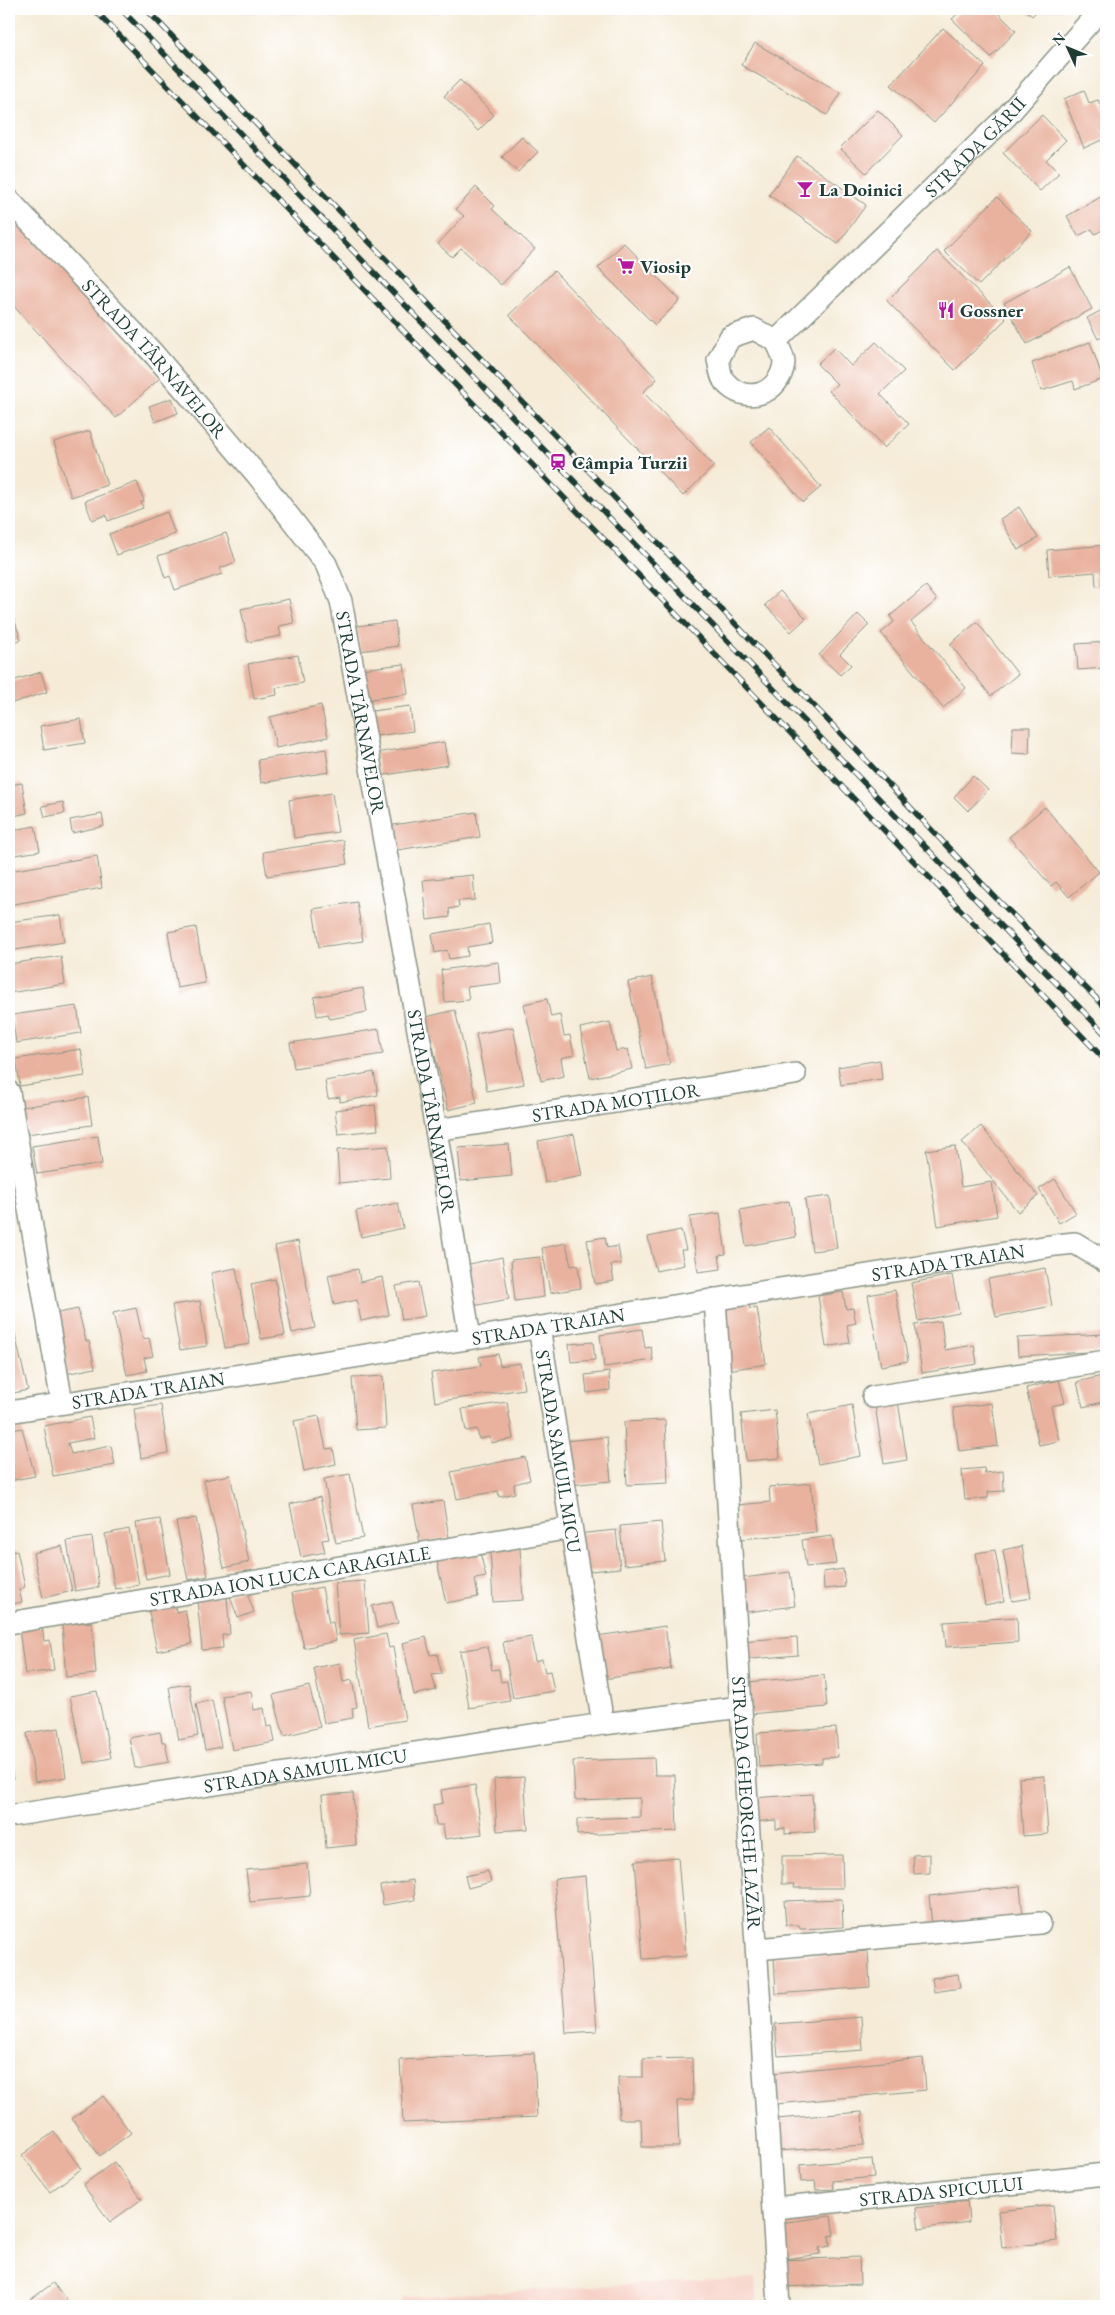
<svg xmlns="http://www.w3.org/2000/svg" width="1115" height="2315" viewBox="0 0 1115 2315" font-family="'EB Garamond',serif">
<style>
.built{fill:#f7d1c7}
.building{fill:#e9b29f}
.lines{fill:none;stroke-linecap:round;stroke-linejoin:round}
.minor-casing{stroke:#8a9486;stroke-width:24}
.minor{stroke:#fff;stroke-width:21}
.rail-casing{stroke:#1f3d34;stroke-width:5.5}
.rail{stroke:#fff;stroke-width:4;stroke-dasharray:11;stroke-linecap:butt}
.labels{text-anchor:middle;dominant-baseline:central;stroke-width:4.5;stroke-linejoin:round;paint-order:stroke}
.street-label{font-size:19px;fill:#1f3d34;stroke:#fff}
.poi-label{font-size:19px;font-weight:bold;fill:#1f3d34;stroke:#fff;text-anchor:start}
</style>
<rect width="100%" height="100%" fill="#fff"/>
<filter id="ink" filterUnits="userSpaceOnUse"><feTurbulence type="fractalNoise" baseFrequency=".02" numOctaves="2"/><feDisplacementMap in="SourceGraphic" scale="10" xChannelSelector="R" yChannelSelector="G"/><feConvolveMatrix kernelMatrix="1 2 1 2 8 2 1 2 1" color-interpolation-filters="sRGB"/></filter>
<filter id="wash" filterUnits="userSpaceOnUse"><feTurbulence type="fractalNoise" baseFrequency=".0096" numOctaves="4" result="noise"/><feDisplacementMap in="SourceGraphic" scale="20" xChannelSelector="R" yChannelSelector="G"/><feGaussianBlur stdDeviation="1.12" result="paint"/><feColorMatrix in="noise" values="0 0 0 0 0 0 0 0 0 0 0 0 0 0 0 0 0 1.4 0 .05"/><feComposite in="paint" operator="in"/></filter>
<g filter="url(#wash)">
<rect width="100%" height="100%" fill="#f5ebd7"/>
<polygon class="built" points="755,2278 757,2306 402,2306 402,2297"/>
<g id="blocks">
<g class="building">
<polygon points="963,9 994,9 1016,31 991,57 952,19"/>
<polygon points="1024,9 1039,9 1032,16"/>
<polygon points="943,28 985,66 934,123 891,85"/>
<polygon points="755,43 841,93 827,115 741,65"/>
<polygon points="460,80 494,115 478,131 444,96"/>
<polygon points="1084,90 1089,103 1098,100 1106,118 1106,127 1102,129 1106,138 1084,148 1064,99"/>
<polygon points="878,110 903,135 866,173 840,148"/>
<polygon points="1042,115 1066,140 1046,160 1059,173 1040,191 1003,153"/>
<polygon points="522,137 538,152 518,172 502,157"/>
<polygon points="797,156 866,205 838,244 769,195"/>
<polygon points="476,187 495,206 492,209 535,249 501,285 461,248 452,257 438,244 464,216 456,209"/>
<polygon points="1106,194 1106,221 1104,223 1106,228 1095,234 1092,229 1078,236 1067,216"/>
<polygon points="997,197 1032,231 979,285 944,251"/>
<polygon points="9,213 160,378 116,418 9,301"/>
<polygon points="624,243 680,300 655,325 598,268"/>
<polygon points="937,251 1006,319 955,370 887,301"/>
<polygon points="1070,267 1092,309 1027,344 1004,303"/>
<polygon points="554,271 657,379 643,392 714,466 683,496 509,315"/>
<polygon points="1106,308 1106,335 1098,339 1087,318"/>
<polygon points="876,342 904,371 880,394 909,424 884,448 829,391 837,384 817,364 834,348 851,366"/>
<polygon points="1090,342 1103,379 1075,389 1073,381 1041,391 1032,363"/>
<polygon points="172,398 178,413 155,422 149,406"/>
<polygon points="769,427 821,487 803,502 751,442"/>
<polygon points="90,431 107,485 71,497 54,442"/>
<polygon points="137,482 144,501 141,502 143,508 108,521 106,515 92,520 85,501"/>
<polygon points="1019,507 1038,538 1018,550 1000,519"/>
<polygon points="167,512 175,534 117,555 109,534"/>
<polygon points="226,533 236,562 220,568 222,574 175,590 170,576 165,578 158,556"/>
<polygon points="1106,545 1106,585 1096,586 1095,572 1049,576 1047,550"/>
<polygon points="926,586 937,600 911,622 966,688 943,708 881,633 894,622 890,616"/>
<polygon points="780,591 806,618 791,632 765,605"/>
<polygon points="289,599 294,623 279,626 281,636 248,642 241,609"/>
<polygon points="858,614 869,625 840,654 851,665 840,675 819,655"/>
<polygon points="14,619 21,640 9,643 9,621"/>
<polygon points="395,621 398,646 360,651 357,626"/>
<polygon points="977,622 1018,674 991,696 950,644"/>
<polygon points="1106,642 1106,668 1078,670 1076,644"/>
<polygon points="298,655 303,683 276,688 277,695 254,699 248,664"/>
<polygon points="404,664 408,694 365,700 361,669"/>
<polygon points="41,672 47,692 9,704 9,682"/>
<polygon points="321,705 328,737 276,748 270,717"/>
<polygon points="410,706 413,731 375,736 372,711"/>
<polygon points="81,719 85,743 44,750 40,726"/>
<polygon points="1013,727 1030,727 1029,754 1012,753"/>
<polygon points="444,742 448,765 379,776 376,753"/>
<polygon points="326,749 329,772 261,783 258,760"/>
<polygon points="973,776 988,790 968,811 954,797"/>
<polygon points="22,783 27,813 9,817 9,785"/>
<polygon points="332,793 338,832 294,838 289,800"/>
<polygon points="63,802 65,813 45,817 42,806"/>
<polygon points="1045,807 1099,872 1069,897 1056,882 1051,886 1009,837"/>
<polygon points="476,812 480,837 391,851 387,826"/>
<polygon points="102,814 104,826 72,833 70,820"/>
<polygon points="35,826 40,851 9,856 9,831"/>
<polygon points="343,840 347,864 267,876 263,852"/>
<polygon points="97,856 102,888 9,905 9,871"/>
<polygon points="473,875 475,900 458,901 459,907 449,909 450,917 427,920 423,880"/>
<polygon points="357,902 363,941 319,947 313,909"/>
<polygon points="60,915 64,942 9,951 9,922"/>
<polygon points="489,924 492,943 467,947 468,956 449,959 447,950 435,953 432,934"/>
<polygon points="196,927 205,983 177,988 168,932"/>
<polygon points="61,956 65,984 9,993 9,964"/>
<polygon points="499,962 501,983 467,987 469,1000 445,1002 441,970"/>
<polygon points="652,977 670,1064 646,1069 628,982"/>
<polygon points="363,988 367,1012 330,1019 328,1014 317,1016 314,997"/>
<polygon points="547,999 551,1017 560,1015 564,1036 570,1035 574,1055 561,1058 564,1076 541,1081 524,1004"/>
<polygon points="77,1006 81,1033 16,1043 12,1015"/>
<polygon points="455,1010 477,1103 448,1110 426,1017"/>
<polygon points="610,1022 616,1051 628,1049 632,1069 590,1078 580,1028"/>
<polygon points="513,1027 524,1084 487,1091 476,1034"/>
<polygon points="379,1029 383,1054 294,1068 290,1043"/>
<polygon points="81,1049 85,1076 20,1086 16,1059"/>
<polygon points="880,1060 882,1079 841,1085 838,1067"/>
<polygon points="374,1072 378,1095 340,1102 340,1097 328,1099 325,1081"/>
<polygon points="88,1097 92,1125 27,1134 23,1107"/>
<polygon points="375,1105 378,1130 338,1134 335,1110"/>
<polygon points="981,1126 1038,1196 1018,1212 962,1142"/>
<polygon points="574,1134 582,1176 545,1183 538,1141"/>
<polygon points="98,1136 102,1164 37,1174 32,1146"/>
<polygon points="509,1144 512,1176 461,1181 458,1148"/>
<polygon points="388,1146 390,1178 339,1183 337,1150"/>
<polygon points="955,1146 961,1187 992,1182 997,1216 938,1226 926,1150"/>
<polygon points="1055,1179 1076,1213 1059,1223 1039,1189"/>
<polygon points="830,1196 837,1248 812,1251 805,1199"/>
<polygon points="789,1201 796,1237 746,1246 740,1210"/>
<polygon points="398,1203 403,1228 361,1237 356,1211"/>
<polygon points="720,1213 726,1254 719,1255 721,1269 698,1272 690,1217"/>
<polygon points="681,1230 686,1250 681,1250 684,1265 656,1271 648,1237"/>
<polygon points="605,1237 607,1248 618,1246 621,1264 611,1265 614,1281 595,1284 587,1240"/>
<polygon points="298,1241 315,1328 292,1333 275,1246"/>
<polygon points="566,1243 571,1266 578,1265 581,1288 550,1293 542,1248"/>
<polygon points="502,1257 509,1299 473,1306 465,1265"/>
<polygon points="540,1257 544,1297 515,1301 511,1260"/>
<polygon points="236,1268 250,1344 225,1348 211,1273"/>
<polygon points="1045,1268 1052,1306 996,1317 988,1279"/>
<polygon points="358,1269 360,1282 382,1277 389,1315 361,1321 357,1300 334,1305 328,1275"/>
<polygon points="952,1275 959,1313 918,1321 911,1283"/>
<polygon points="275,1279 285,1335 261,1339 251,1284"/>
<polygon points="418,1282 425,1316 402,1320 396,1286"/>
<polygon points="895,1290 908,1361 881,1366 868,1295"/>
<polygon points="843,1292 846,1309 853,1308 856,1323 847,1325 850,1343 826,1347 818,1296"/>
<polygon points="200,1301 207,1346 180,1350 172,1305"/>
<polygon points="749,1302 750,1309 757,1308 766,1364 728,1370 718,1307"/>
<polygon points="136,1308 143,1339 149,1338 153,1356 144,1358 147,1371 127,1375 113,1313"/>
<polygon points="78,1309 86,1341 89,1341 95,1368 65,1374 53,1314"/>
<polygon points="941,1321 945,1350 974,1345 977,1364 922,1373 915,1325"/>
<polygon points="12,1322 28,1390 9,1394 9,1323"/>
<polygon points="642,1329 645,1348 651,1347 653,1360 604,1367 600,1335"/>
<polygon points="1106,1334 1106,1351 1018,1356 1017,1338"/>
<polygon points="593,1342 595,1360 571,1362 569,1344"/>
<polygon points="498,1354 500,1366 520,1363 524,1389 435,1402 431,1373 481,1366 479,1357"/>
<polygon points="609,1372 610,1390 587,1393 585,1375"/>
<polygon points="1106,1375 1106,1401 1083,1407 1077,1382"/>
<polygon points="383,1376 386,1428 356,1430 352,1378"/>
<polygon points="1059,1380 1065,1403 1051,1406 1059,1441 1039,1445 1026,1388"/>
<polygon points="898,1401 907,1460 884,1464 875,1405"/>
<polygon points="507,1402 513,1439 491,1443 490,1437 479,1439 477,1429 466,1431 462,1409"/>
<polygon points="992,1403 998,1446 959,1451 953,1408"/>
<polygon points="161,1405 168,1453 141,1458 134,1409"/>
<polygon points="852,1405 861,1456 818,1464 808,1414"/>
<polygon points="775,1410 780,1458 746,1461 741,1414"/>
<polygon points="319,1416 326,1449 333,1448 336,1464 304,1471 294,1421"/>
<polygon points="90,1417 94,1438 68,1443 71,1454 111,1446 115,1465 53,1476 44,1426"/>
<polygon points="665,1420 668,1483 627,1485 624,1422"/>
<polygon points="22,1428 35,1476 9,1481 9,1431"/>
<polygon points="607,1437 611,1481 569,1485 564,1441"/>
<polygon points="525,1457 530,1480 514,1484 515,1493 499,1497 498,1491 457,1499 451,1472"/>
<polygon points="984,1468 985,1473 1003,1471 1004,1491 988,1492 988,1498 965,1500 962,1470"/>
<polygon points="350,1474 363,1538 336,1543 324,1479"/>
<polygon points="230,1475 249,1562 224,1568 204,1480"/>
<polygon points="811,1483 816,1532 740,1539 737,1505 770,1502 769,1487"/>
<polygon points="320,1497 329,1539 322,1540 325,1552 301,1557 290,1504"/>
<polygon points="443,1501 449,1538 420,1543 413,1505"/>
<polygon points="196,1518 208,1576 188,1580 176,1522"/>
<polygon points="160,1519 170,1574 146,1579 136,1523"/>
<polygon points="661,1522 665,1561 624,1565 620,1526"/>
<polygon points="129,1529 139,1585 115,1589 105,1534"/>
<polygon points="616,1530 620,1568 581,1572 577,1534"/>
<polygon points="832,1536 836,1564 806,1567 802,1540"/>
<polygon points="92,1537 99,1587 75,1591 67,1541"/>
<polygon points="62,1546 72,1591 43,1598 33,1553"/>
<polygon points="1022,1546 1031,1598 1012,1601 1003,1550"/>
<polygon points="479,1548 486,1577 475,1579 478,1597 446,1603 436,1557"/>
<polygon points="520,1548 523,1600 493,1602 490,1550"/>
<polygon points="995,1550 1004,1601 985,1605 976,1553"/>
<polygon points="17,1551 25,1587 19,1589 22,1602 9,1605 9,1552"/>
<polygon points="843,1569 845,1587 824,1589 823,1572"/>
<polygon points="790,1572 795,1606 747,1612 743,1578"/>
<polygon points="365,1581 369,1633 339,1635 335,1583"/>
<polygon points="322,1587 329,1623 333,1622 336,1641 304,1648 292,1593"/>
<polygon points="245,1588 254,1612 238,1618 229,1594"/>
<polygon points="227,1597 230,1634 222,1635 223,1648 202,1650 197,1599"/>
<polygon points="392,1601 398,1623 377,1628 372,1606"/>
<polygon points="174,1602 176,1612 185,1610 192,1644 157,1651 148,1607"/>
<polygon points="1017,1617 1018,1642 946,1647 944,1622"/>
<polygon points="92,1622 96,1674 66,1677 62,1624"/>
<polygon points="42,1626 44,1641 50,1640 54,1670 25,1674 19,1629"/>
<polygon points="665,1626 671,1669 603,1679 597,1636"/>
<polygon points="386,1634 389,1648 393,1647 405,1720 368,1726 354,1640"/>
<polygon points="426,1637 430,1655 437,1654 442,1674 432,1675 436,1690 414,1695 403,1643"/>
<polygon points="531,1637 535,1661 542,1659 545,1672 550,1671 554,1691 513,1698 503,1642"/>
<polygon points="797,1637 798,1655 740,1660 739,1641"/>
<polygon points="487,1646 492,1670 499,1669 501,1682 507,1681 510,1701 469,1708 460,1651"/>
<polygon points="340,1663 343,1682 352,1680 357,1707 352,1708 353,1718 324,1723 314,1668"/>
<polygon points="824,1675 827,1707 750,1714 748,1682"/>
<polygon points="189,1684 198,1736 179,1740 169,1687"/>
<polygon points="309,1686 320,1727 284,1736 273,1695"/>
<polygon points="97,1691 111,1758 84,1763 70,1696"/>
<polygon points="251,1691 254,1710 264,1708 267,1727 272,1726 275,1742 232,1750 222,1696"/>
<polygon points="212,1700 221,1747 205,1750 196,1704"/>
<polygon points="59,1728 66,1777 35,1782 27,1733"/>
<polygon points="836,1728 838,1757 822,1758 822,1763 759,1767 757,1733"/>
<polygon points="160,1732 162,1742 165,1742 169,1762 135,1768 129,1738"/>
<polygon points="654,1758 655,1775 675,1775 677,1831 577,1835 577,1819 640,1817 640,1798 575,1800 573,1761"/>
<polygon points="9,1760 13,1779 9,1779"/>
<polygon points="1044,1776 1048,1834 1023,1836 1019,1778"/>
<polygon points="524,1777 528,1829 497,1831 494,1779"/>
<polygon points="475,1785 482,1834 445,1839 443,1825 436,1825 433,1805 443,1803 441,1790"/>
<polygon points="353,1793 356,1845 326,1848 322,1795"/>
<polygon points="812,1794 815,1832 785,1834 785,1828 776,1829 776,1820 753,1822 752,1798"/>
<polygon points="930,1854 930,1873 914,1874 913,1855"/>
<polygon points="842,1855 843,1888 794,1888 795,1884 782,1884 782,1856"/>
<polygon points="678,1857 686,1956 643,1959 635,1861"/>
<polygon points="307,1864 310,1896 250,1902 246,1870"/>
<polygon points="488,1871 491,1882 468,1888 465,1876"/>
<polygon points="585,1876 597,2031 566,2033 554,1879"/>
<polygon points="413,1880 415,1900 383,1905 380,1886"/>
<polygon points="1020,1886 1023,1916 932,1926 929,1896"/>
<polygon points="842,1899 843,1927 800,1929 799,1925 786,1925 784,1901"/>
<polygon points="868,1951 870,1987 776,1994 774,1957"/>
<polygon points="958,1974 960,1988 934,1992 932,1978"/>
<polygon points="861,2017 863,2050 778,2056 775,2024"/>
<polygon points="534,2053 537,2117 403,2123 400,2060"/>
<polygon points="692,2058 693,2100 677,2101 679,2147 642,2147 641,2119 619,2119 618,2077 643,2077 643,2059"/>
<polygon points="923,2058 926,2090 776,2104 773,2073"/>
<polygon points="103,2096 131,2133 100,2156 72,2119"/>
<polygon points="862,2112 864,2145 778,2151 776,2119"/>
<polygon points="54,2132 81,2169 50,2192 22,2155"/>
<polygon points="872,2159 874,2177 833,2181 834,2189 816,2190 815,2181 801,2182 800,2165"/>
<polygon points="114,2162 142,2199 110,2222 83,2185"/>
<polygon points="967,2201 969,2222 919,2229 916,2208"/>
<polygon points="1053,2205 1057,2241 1002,2248 998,2211"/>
<polygon points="831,2216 834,2235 829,2236 830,2246 819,2248 820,2254 785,2259 780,2223"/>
<polygon points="859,2257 860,2284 782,2287 782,2260"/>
<polygon points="53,2283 71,2306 22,2306"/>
</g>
</g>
</g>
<g filter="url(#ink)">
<use href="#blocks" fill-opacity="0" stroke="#8a9486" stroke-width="1"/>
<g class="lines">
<g class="minor-casing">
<g id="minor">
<path id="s1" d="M9 200 153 353 258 476 326 564 341 601 436 1130 470 1338"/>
<path d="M754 329 776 341C779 347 784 357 784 363 780 394 746 406 725 382 720 377 720 366 718 360L730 337Z"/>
<path id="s2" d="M776 341 1006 117 1101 9"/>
<polyline points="9,1092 62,1403"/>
<path id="s3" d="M436 1130 795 1074"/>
<path id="s4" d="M715 1299 779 2306"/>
<path id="s5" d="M539 1327 603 1724"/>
<polyline points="873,1397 1106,1361"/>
<path id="s6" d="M9 1412 1056 1245 1075 1243 1106 1262"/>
<path id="s7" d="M9 1623 571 1528"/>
<path id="s8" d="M9 1816 603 1724 741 1707"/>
<polyline points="757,1949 1040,1923"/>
<path id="s9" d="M774 2208 1106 2174"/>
</g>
</g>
<use href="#minor" class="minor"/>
<g class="rail-casing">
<g id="rail">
<polyline points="94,9 1106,1061"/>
<polyline points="121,9 1106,1035"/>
<polyline points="146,9 863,757 992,894 1106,1008"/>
</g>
</g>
<use href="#rail" class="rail"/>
</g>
</g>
<defs>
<g id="bar-bare" transform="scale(1.35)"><path d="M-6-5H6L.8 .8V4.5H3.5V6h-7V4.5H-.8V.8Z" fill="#b5179e" stroke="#fff" stroke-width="2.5" paint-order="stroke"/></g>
<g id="supermarket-bare" transform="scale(1.35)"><path d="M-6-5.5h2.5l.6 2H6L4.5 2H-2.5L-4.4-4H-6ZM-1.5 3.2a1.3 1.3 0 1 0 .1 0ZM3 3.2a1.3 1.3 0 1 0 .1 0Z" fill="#b5179e" stroke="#fff" stroke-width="2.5" paint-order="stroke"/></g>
<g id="restaurant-bare" transform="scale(1.35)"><path d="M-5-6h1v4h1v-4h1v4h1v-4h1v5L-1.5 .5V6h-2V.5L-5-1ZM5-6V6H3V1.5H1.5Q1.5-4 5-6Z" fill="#b5179e" stroke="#fff" stroke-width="2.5" paint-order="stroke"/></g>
<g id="station-bare" transform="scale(1.35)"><path d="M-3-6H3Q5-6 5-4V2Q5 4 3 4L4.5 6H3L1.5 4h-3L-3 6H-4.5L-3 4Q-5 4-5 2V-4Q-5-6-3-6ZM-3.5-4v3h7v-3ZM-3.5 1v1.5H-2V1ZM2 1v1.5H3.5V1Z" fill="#b5179e" stroke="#fff" stroke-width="2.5" paint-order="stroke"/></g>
</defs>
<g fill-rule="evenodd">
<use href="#bar-bare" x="805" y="189"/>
<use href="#supermarket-bare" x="626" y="266"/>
<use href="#restaurant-bare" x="946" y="310"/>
<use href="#station-bare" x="558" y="462"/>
</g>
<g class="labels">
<g class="street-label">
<text stroke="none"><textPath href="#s2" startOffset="278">STRADA GĂRII</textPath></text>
<text stroke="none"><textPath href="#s1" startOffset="215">STRADA TÂRNAVELOR</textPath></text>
<text stroke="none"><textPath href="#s1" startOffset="636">STRADA TÂRNAVELOR</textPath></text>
<text stroke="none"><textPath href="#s3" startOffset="182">STRADA MOȚILOR</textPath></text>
<text stroke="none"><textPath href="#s1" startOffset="1041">STRADA TÂRNAVELOR</textPath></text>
<text stroke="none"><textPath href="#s6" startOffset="951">STRADA TRAIAN</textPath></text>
<text stroke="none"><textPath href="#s6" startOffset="546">STRADA TRAIAN</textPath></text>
<text stroke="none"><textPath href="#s6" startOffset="141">STRADA TRAIAN</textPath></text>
<text stroke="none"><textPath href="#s5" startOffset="126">STRADA SAMUIL MICU</textPath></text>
<text stroke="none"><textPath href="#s7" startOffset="285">STRADA ION LUCA CARAGIALE</textPath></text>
<text stroke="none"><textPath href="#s8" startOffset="300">STRADA SAMUIL MICU</textPath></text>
<text stroke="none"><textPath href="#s4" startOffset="505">STRADA GHEORGHE LAZĂR</textPath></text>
<text stroke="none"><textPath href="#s9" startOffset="168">STRADA SPICULUI</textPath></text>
</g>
<g class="poi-label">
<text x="819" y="189">La Doinici</text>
<text x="640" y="266">Viosip</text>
<text x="960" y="310">Gossner</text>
<text x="572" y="462">Câmpia Turzii</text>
</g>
</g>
<rect width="1115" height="2315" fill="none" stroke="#fff" stroke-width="30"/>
<g transform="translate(1068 48) rotate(314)" stroke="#ffffff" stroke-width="4" paint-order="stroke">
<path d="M0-4L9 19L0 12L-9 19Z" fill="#1f3d34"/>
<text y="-8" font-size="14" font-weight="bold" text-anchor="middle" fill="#1f3d34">N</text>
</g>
</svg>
